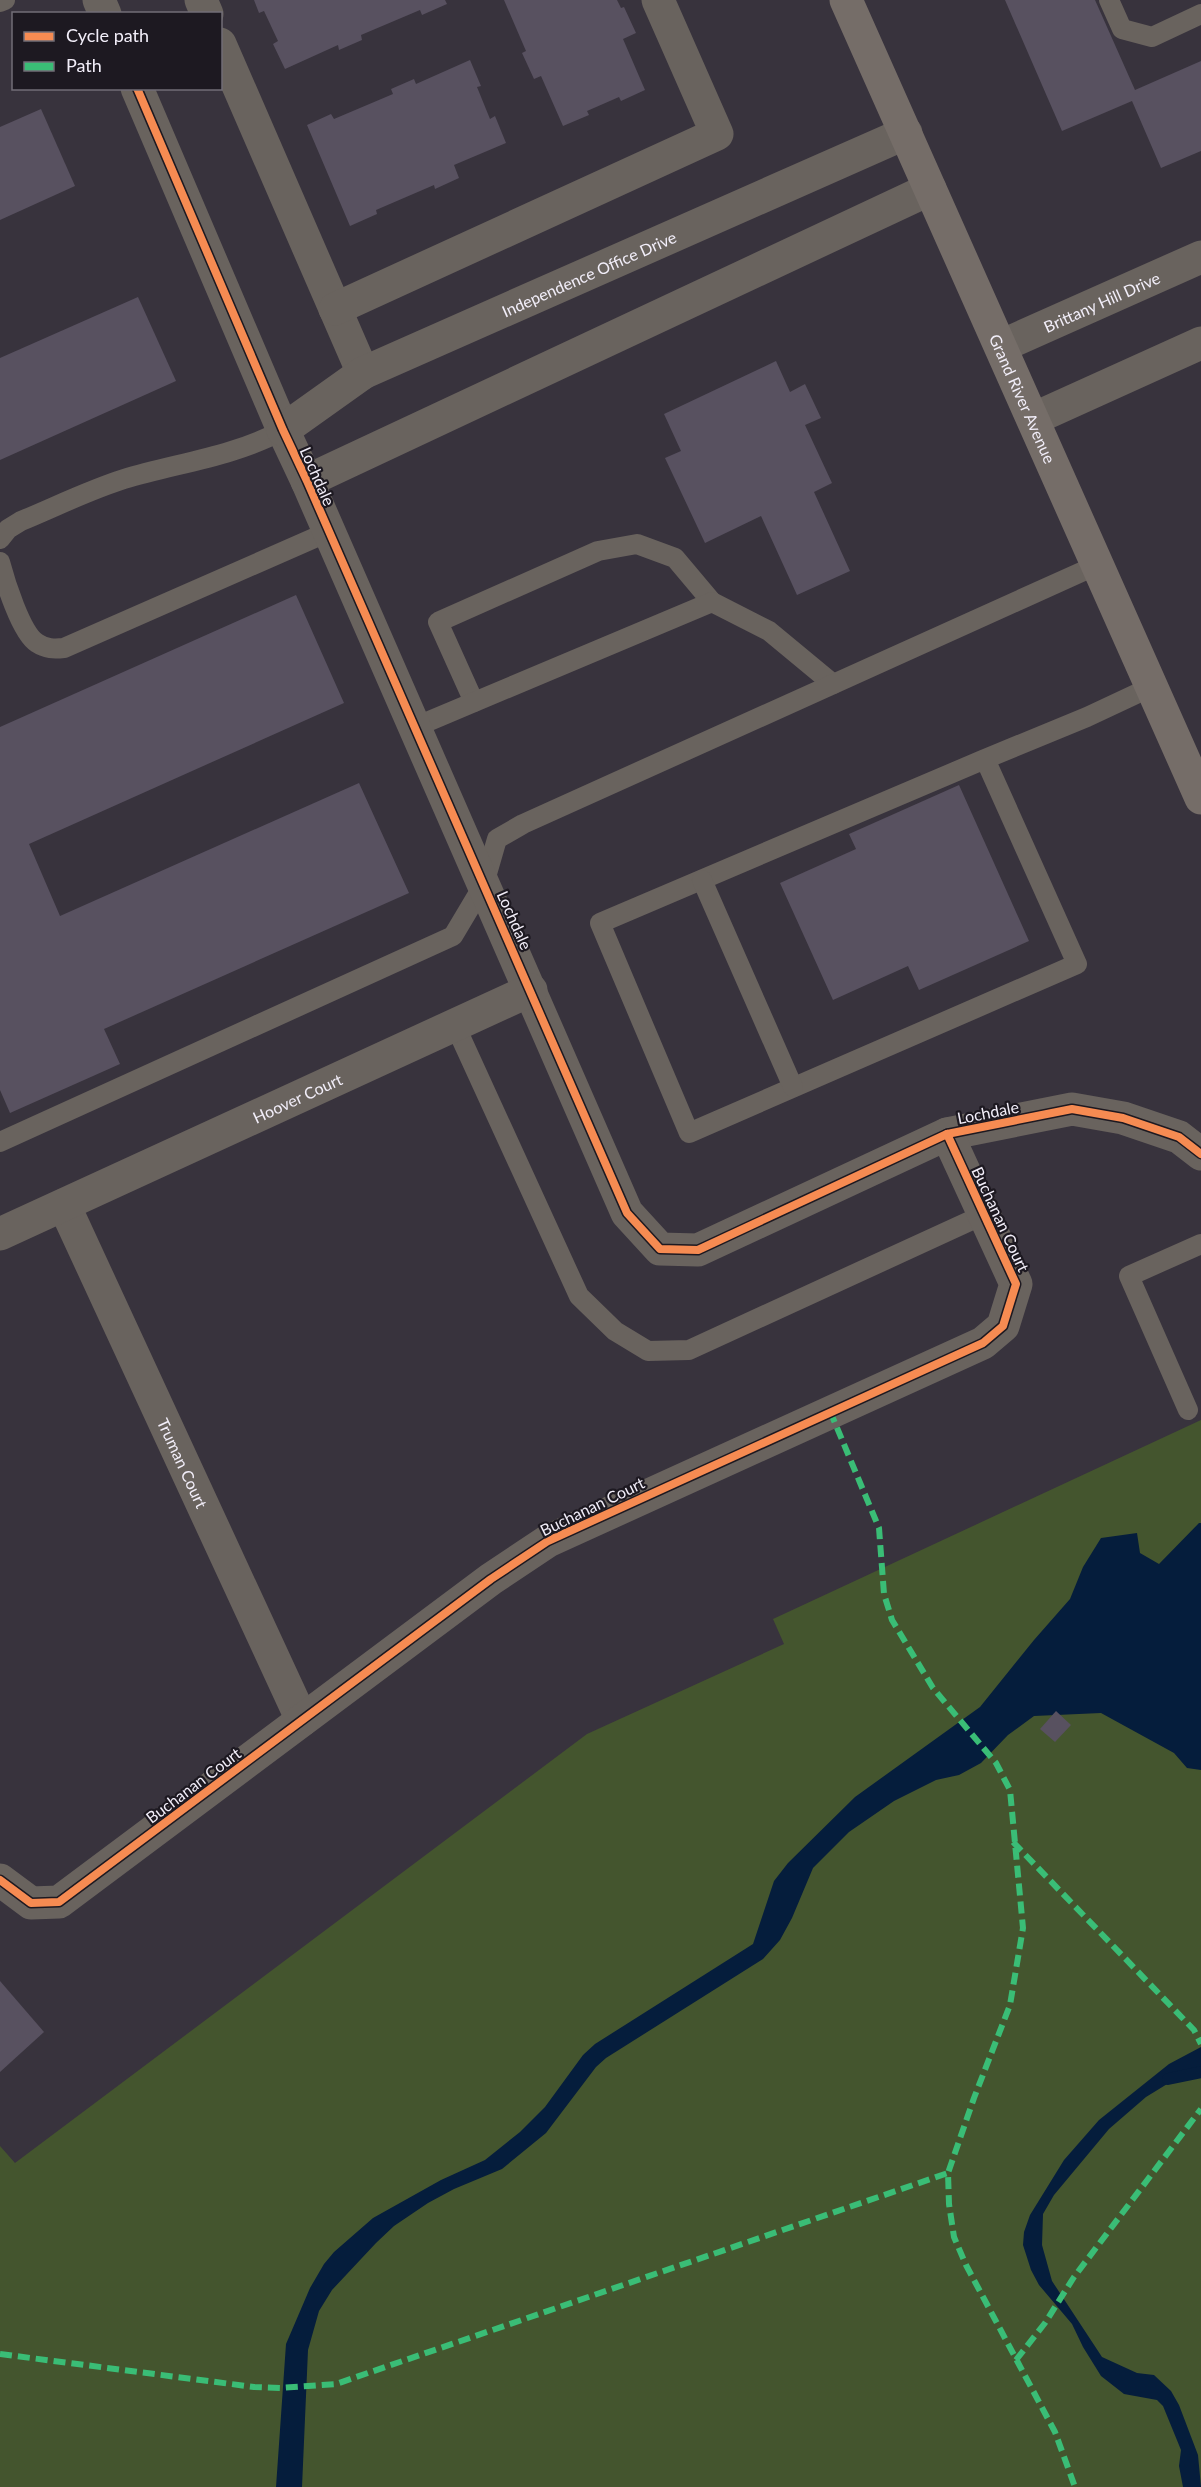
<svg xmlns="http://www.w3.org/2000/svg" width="1201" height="2487" viewBox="0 0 1201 2487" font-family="Lato,sans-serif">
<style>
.green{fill:#44552e}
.water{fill:#051d3c}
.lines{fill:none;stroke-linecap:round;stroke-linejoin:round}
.stream{stroke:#051d3c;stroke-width:12}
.building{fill:#585160}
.service{stroke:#69635e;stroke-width:20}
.minor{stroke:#69635e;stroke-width:33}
.secondary{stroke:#756d68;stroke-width:33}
.quiet{stroke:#3abd76;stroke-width:6;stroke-dasharray:12 6;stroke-linecap:butt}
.cycleway-casing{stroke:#1d1921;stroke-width:11}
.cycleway{stroke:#f68b52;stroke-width:8}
.labels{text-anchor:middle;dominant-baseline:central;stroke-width:4.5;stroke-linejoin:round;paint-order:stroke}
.street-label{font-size:16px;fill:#f2eef9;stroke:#1d1921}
</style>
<rect width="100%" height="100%" fill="#38333d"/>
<polygon class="green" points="1201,1420 1201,2487 0,2487 0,2146 15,2163 587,1734 784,1644 773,1619"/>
<g class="water">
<polygon points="1199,1523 1201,1523 1201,1770 1187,1768 1174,1753 1101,1713 1034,1716 1008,1735 981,1763 959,1775 936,1780 894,1801 849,1832 813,1868 792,1918 780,1940 763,1959 606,2058 596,2067 546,2133 502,2169 454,2189 428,2203 394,2226 376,2243 332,2290 319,2311 308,2350 302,2487 276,2487 286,2344 310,2288 324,2264 334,2252 373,2218 441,2180 485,2160 520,2132 545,2107 583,2055 595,2044 753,1944 774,1881 788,1863 855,1797 980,1707 1034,1640 1070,1599 1083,1567 1101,1538 1137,1533 1140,1553 1159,1564"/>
<polygon points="1201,2047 1201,2069 1177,2078 1146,2097 1109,2129 1054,2195 1043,2214 1042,2245 1052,2281 1102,2357 1137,2373 1154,2375 1171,2391 1179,2405 1198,2455 1201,2487 1183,2487 1179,2466 1181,2450 1163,2406 1157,2400 1124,2394 1101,2376 1083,2347 1072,2324 1039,2285 1031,2270 1023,2245 1024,2232 1030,2215 1064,2160 1099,2120 1169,2064"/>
</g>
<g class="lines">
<polyline class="stream" points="1168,2079 1201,2072"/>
</g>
<g class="building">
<polygon points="254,0 445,0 447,4 422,15 420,10 361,35 362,40 339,50 338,45 285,69 273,44 278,41 264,11 259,13"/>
<polygon points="504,0 617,0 621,8 624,7 636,33 623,39 645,90 621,101 619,97 587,111 589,115 563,126 541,76 534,79 522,53 526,51"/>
<polygon points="1005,0 1095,0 1135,90 1201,61 1201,151 1161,168 1132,101 1062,131"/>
<polygon points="470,60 481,86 477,87 490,119 495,116 506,143 454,165 459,178 435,189 434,185 376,210 377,214 350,226 307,125 331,114 334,119 393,94 391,89 414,79 416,84"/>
<polygon points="41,109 75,186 0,220 0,127"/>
<polygon points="138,297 176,381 0,460 0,358"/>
<polygon points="776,361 790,392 805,384 821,418 805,425 832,483 814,492 850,571 797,595 761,516 705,543 665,458 681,451 664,414"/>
<polygon points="296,595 344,703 29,844 60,916 359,783 409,893 104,1029 120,1064 10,1113 0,1090 0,727"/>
<polygon points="959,785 1029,941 919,990 908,966 833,1000 780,883 856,849 849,834"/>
<polygon points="1056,1711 1071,1725 1055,1742 1040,1729"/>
<polygon points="0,1981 44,2032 0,2072"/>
</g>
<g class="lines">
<g class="service">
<polyline points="1109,0 1122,29 1152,37 1201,14"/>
<polyline points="0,2 5,0"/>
<path d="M0 539 8 529 21 521C55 507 89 490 124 479 177 463 233 457 283 430"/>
<path d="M0 562C5 581 21 633 37 643 46 649 54 649 64 648L328 532"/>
<polyline points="474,702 438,622 598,551 637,544 675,558 712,602"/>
<polyline points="415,727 712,602 769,631 833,684"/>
<polyline points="985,759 600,923 689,1133 1077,964 985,759 1087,717 1151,687"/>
<polyline points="702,880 793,1087"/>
<polyline points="455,1025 579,1296 615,1331 648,1351 689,1350 983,1215"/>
<polyline points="0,1142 453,936 484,884 497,839 523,824 1097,565"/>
<polyline points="1188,1410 1129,1276 1201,1244"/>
</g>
<g class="minor">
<polyline points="99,0 105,14"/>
<polyline points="201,0 207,14"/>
<polyline points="220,44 363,373"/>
<polyline points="137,88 283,430 307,481 627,1213 660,1249 698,1250 947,1134 1072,1109 1123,1118 1179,1137 1201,1154"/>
<polyline points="335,309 717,134 658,0"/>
<path id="s1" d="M1001 346 1201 257"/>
<polyline points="1033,419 1201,343"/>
<path id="s2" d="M283 430 363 373 906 133"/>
<polyline points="307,481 930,189"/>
<path id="s3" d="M64 1205 302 1720"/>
<path id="s4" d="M0 1234 531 990"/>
<polyline points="0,1880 31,1903 59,1902 491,1579 548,1541 983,1343 1003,1326 1016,1284 947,1134"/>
</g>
<path class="secondary" id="s5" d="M846 0 1201 798"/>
<g class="quiet">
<polyline points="830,1411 879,1528 884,1594 892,1620 933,1688 996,1763 1010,1790 1023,1928 1010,2005 974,2098 948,2173 949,2204 954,2237 966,2265 1055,2432 1075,2487"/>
<polyline points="1013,1842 1194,2030 1201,2044"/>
<polyline points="0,2354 254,2387 280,2388 336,2384 948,2173"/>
<polyline points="1016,2360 1045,2323 1074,2277 1201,2109"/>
</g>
<g class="cycleway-casing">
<g id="cycleway">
<polyline points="137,88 283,430 307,481 627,1213 660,1249 698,1250 947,1134 1072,1109 1123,1118 1179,1137 1201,1154"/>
<polyline points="0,1880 31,1903 59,1902 491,1579 548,1541 983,1343 1003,1326 1016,1284 947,1134"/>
</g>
</g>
<use href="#cycleway" class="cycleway"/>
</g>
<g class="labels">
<g class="street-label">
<text stroke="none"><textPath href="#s2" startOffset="345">Independence Office Drive</textPath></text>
<text stroke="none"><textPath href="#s1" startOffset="110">Brittany Hill Drive</textPath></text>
<text stroke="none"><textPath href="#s5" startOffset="436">Grand River Avenue</textPath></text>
<text transform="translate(318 476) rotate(66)">Lochdale</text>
<text transform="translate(515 920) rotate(66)">Lochdale</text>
<text stroke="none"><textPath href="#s4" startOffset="327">Hoover Court</textPath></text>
<text transform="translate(988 1112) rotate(-11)">Lochdale</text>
<text transform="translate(1001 1219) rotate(65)">Buchanan Court</text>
<text stroke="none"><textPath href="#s3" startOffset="284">Truman Court</textPath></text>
<text transform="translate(592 1506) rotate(-26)">Buchanan Court</text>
<text transform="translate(193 1785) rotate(-37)">Buchanan Court</text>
</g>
</g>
<rect x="12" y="12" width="210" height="78" fill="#1d1921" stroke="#726e77" stroke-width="1.5"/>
<rect x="24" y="32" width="30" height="9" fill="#f68b52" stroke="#726e77" stroke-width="1.5"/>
<text x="66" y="42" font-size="18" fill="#f2eef9">Cycle path</text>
<rect x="24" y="62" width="30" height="9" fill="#3abd76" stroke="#726e77" stroke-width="1.5"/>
<text x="66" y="72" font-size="18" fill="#f2eef9">Path</text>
</svg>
